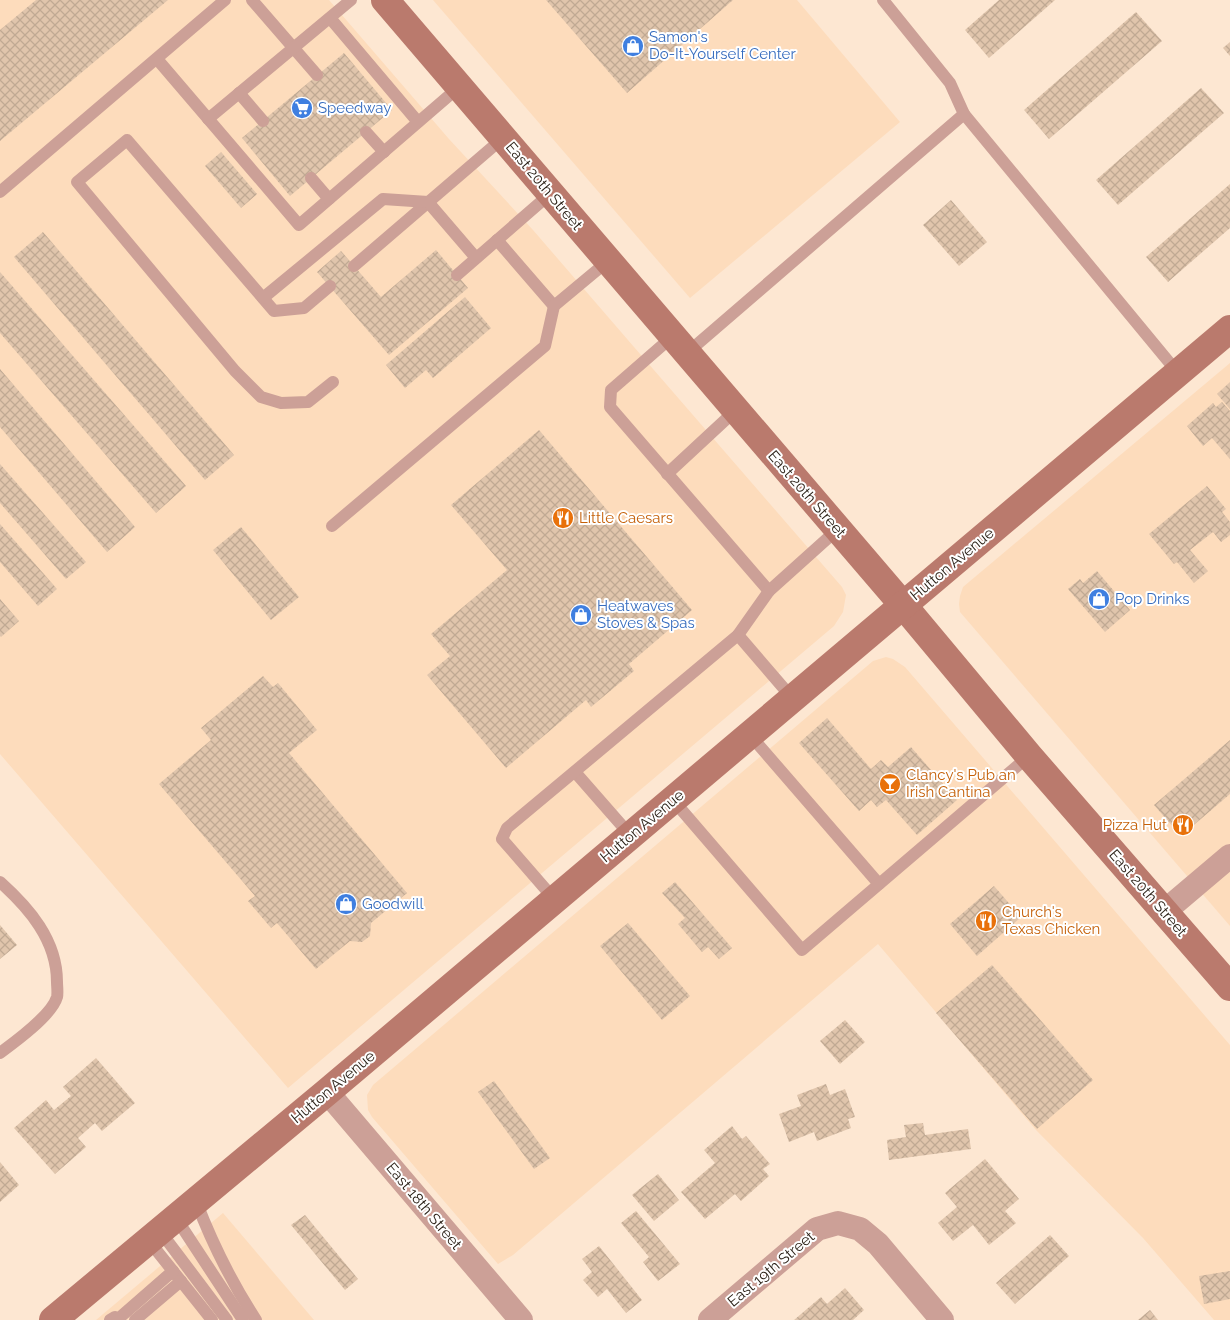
<svg xmlns="http://www.w3.org/2000/svg" width="1230" height="1320" viewBox="0 0 1230 1320" font-family="Raleway,sans-serif">
<style>
.built{fill:#fddcbc}
.building{fill:url(#building-cross-hatch)}
.lines{fill:none;stroke-linecap:round;stroke-linejoin:round}
.service{stroke:#cca097;stroke-width:12}
.minor{stroke:#cca097;stroke-width:24}
.secondary{stroke:#ba7a6d;stroke-width:28}
.labels{text-anchor:middle;dominant-baseline:central;stroke-width:4;stroke-linejoin:round;paint-order:stroke}
.shop-label{font-size:15px;fill:#366cbe;stroke:#fff;text-anchor:start}
.street-label{font-size:15px;fill:#261c12;stroke:#fff}
.food-label{font-size:15px;fill:#c56008;stroke:#fff;text-anchor:start}
</style>
<defs>
<pattern id="building-cross-hatch" width="8" height="8" patternUnits="userSpaceOnUse" patternTransform="scale(1.25)"><rect width="8" height="8" fill="#e0c5ac"/><path d="M0 0l8 8M0 8l8-8" fill="none" stroke="#c0a993"/></pattern>
</defs>
<rect width="100%" height="100%" fill="#fde7d2"/>
<g class="built">
<polygon points="0,0 329,0 449,139 533,230 634,347 842,587 846,595 843,612 834,626 288,1088 0,754"/>
<polygon points="433,0 797,0 900,122 690,298"/>
<polygon points="1230,363 1230,926 960,612 959,604 960,596 963,587"/>
<polygon points="886,657 893,659 905,667 1230,1045 1230,1320 1214,1320 1143,1238 1036,1130 878,944 513,1255 498,1264 372,1117 368,1110 367,1095 373,1085 873,661"/>
<polygon points="223,1213 314,1320 96,1320"/>
</g>
<g class="building">
<polygon points="36,0 168,0 0,141 0,30"/>
<polygon points="546,0 733,0 627,93"/>
<polygon points="999,0 1055,0 989,58 965,30"/>
<polygon points="1136,12 1162,41 1049,139 1024,110"/>
<polygon points="1230,42 1230,56 1223,48"/>
<polygon points="344,53 392,110 290,196 242,138"/>
<polygon points="1201,88 1224,113 1118,205 1096,180"/>
<polygon points="221,152 257,194 241,208 205,166"/>
<polygon points="1230,184 1230,228 1168,282 1146,257"/>
<polygon points="951,200 987,242 959,266 923,225"/>
<polygon points="43,232 234,455 205,480 14,257"/>
<polygon points="436,250 468,288 389,355 317,272 341,251 381,297"/>
<polygon points="0,272 186,486 156,513 0,333"/>
<polygon points="465,297 491,328 433,378 426,370 405,388 386,365"/>
<polygon points="0,369 135,527 107,552 0,427"/>
<polygon points="1230,382 1230,409 1217,394"/>
<polygon points="1222,402 1230,411 1230,459 1212,438 1203,446 1187,426 1213,403 1216,407"/>
<polygon points="539,430 692,610 629,664 634,671 591,707 586,700 506,768 427,675 450,656 431,634 507,570 451,505"/>
<polygon points="0,464 86,562 66,579 0,503"/>
<polygon points="1207,486 1226,509 1222,512 1230,522 1230,535 1221,542 1213,532 1190,550 1208,571 1194,583 1177,562 1174,564 1149,534"/>
<polygon points="0,524 57,589 38,606 0,562"/>
<polygon points="241,527 299,597 271,620 213,550"/>
<polygon points="1097,571 1130,610 1105,632 1068,589 1080,579 1083,583"/>
<polygon points="0,599 19,621 1,637 0,636"/>
<polygon points="263,676 273,687 278,683 317,730 289,753 407,893 371,923 370,936 362,942 350,941 316,969 277,923 271,928 248,901 255,896 159,784 211,740 201,728"/>
<polygon points="827,718 871,769 881,760 888,767 911,747 957,800 917,835 886,800 877,807 871,800 859,811 799,743"/>
<polygon points="1230,740 1230,794 1181,836 1154,805"/>
<polygon points="675,882 732,948 719,959 708,947 702,952 678,924 685,918 662,893"/>
<polygon points="994,886 1021,917 977,956 950,924"/>
<polygon points="628,923 690,996 662,1020 600,946"/>
<polygon points="0,925 17,945 0,959"/>
<polygon points="992,965 1093,1080 1037,1129 936,1013"/>
<polygon points="845,1020 865,1042 840,1064 820,1041"/>
<polygon points="96,1058 135,1103 102,1131 95,1123 78,1138 86,1147 55,1174 14,1128 46,1100 54,1110 71,1096 63,1087"/>
<polygon points="494,1081 550,1158 534,1169 478,1092"/>
<polygon points="826,1084 830,1095 845,1089 855,1117 848,1119 851,1128 817,1141 814,1132 789,1142 779,1114 801,1106 797,1095"/>
<polygon points="923,1123 925,1135 968,1129 971,1149 889,1160 887,1140 906,1137 904,1125"/>
<polygon points="732,1126 742,1139 746,1136 770,1164 763,1169 769,1176 741,1201 735,1194 705,1219 681,1192 715,1163 704,1150"/>
<polygon points="985,1159 1019,1199 1005,1211 1016,1223 989,1245 973,1225 953,1241 938,1223 957,1207 945,1193"/>
<polygon points="0,1162 19,1185 0,1202"/>
<polygon points="658,1174 679,1200 654,1221 632,1195"/>
<polygon points="636,1211 680,1264 658,1281 643,1262 649,1257 621,1223"/>
<polygon points="305,1215 358,1279 345,1290 291,1225"/>
<polygon points="1050,1235 1069,1256 1015,1304 996,1283"/>
<polygon points="599,1246 642,1300 626,1313 607,1289 598,1297 583,1280 592,1272 582,1259"/>
<polygon points="1230,1271 1230,1299 1204,1304 1199,1276"/>
<polygon points="845,1288 864,1310 853,1320 794,1320 821,1297 827,1304"/>
<polygon points="1150,1310 1158,1320 1138,1320"/>
</g>
<g class="lines">
<g class="service">
<polyline points="252,0 317,75"/>
<polyline points="883,0 950,83 964,114 1178,373"/>
<polyline points="330,18 418,122"/>
<polyline points="157,59 299,225 459,87"/>
<polyline points="239,93 263,121"/>
<polyline points="208,119 351,0"/>
<polyline points="366,132 384,152"/>
<polyline points="311,178 329,199"/>
<polyline points="0,192 225,0"/>
<polyline points="497,240 554,306"/>
<polyline points="354,266 503,138"/>
<polyline points="457,275 550,194"/>
<polyline points="330,286 304,308 274,311 127,140 77,182 235,371 261,397 281,403 308,402 333,382"/>
<polyline points="263,298 383,199 428,202 476,258"/>
<polyline points="673,336 611,390 610,407 769,591 838,529"/>
<polyline points="687,353 964,114"/>
<polyline points="667,474 736,410"/>
<polyline points="332,526 545,346 554,306 608,261"/>
<polyline points="738,635 769,591"/>
<polyline points="750,735 879,884"/>
<polyline points="575,772 631,836"/>
<polyline points="673,800 802,950 1029,756"/>
<path d="M0 882C29 908 57 940 57 982 57 986 58 993 57 997 52 1015 15 1042 0 1053"/>
<polyline points="555,900 502,839 507,828 738,635 793,699"/>
<path d="M196 1201C212 1243 232 1283 256 1320"/>
<polyline points="176,1218 243,1320"/>
<polyline points="160,1231 227,1320"/>
<polyline points="149,1241 212,1320"/>
<polyline points="110,1320 115,1317 118,1319 173,1271"/>
<polyline points="135,1320 181,1281"/>
</g>
<g class="minor">
<polyline points="1165,911 1230,856"/>
<polyline points="327,1092 521,1320"/>
<polyline points="710,1320 817,1229 838,1223 860,1229 878,1244 942,1320"/>
</g>
<g class="secondary">
<polyline points="385,0 903,605 1029,756 1230,987"/>
<polyline points="53,1320 327,1092 1230,329"/>
</g>
</g>
<defs>
<g id="shop-disc" transform="scale(1.125)"><circle r="9.5" fill="#3f7fe0" stroke="#fff"/><path d="M-5-2.5h2.3a2.7 3.5 0 0 1 5.4 0H5L5.5 6h-11ZM-1.5-2.5h3a1.5 2.3 0 0 0-3 0Z" fill="#fff"/></g>
<g id="supermarket-disc" transform="scale(1.125)"><circle r="9.5" fill="#3f7fe0" stroke="#fff"/><path d="M-6-5.5h2.5l.6 2H6L4.5 2H-2.5L-4.4-4H-6ZM-1.5 3.2a1.3 1.3 0 1 0 .1 0ZM3 3.2a1.3 1.3 0 1 0 .1 0Z" fill="#fff"/></g>
<g id="restaurant-disc" transform="scale(1.125)"><circle r="9.5" fill="#e8710a" stroke="#fff"/><path d="M-5-6h1v4h1v-4h1v4h1v-4h1v5L-1.5 .5V6h-2V.5L-5-1ZM5-6V6H3V1.5H1.5Q1.5-4 5-6Z" fill="#fff"/></g>
<g id="bar-disc" transform="scale(1.125)"><circle r="9.5" fill="#e8710a" stroke="#fff"/><path d="M-6-5H6L.8 .8V4.5H3.5V6h-7V4.5H-.8V.8Z" fill="#fff"/></g>
</defs>
<g fill-rule="evenodd">
<use href="#shop-disc" x="633" y="46"/>
<use href="#supermarket-disc" x="302" y="108"/>
<use href="#restaurant-disc" x="563" y="518"/>
<use href="#shop-disc" x="1099" y="599"/>
<use href="#shop-disc" x="581" y="615"/>
<use href="#bar-disc" x="890" y="784"/>
<use href="#restaurant-disc" x="1183" y="825"/>
<use href="#shop-disc" x="346" y="904"/>
<use href="#restaurant-disc" x="986" y="921"/>
</g>
<g class="labels">
<g class="shop-label">
<text x="649" y="37">Samon's<tspan x="649" dy="17">Do-It-Yourself Center</tspan></text>
<text x="318" y="108">Speedway</text>
<text x="1115" y="599">Pop Drinks</text>
<text x="597" y="606">Heatwaves<tspan x="597" dy="17">Stoves &amp; Spas</tspan></text>
<text x="362" y="904">Goodwill</text>
</g>
<g class="street-label">
<text transform="translate(544 186) rotate(50)">East 20th Street</text>
<text transform="translate(807 494) rotate(49)">East 20th Street</text>
<text transform="translate(952 564) rotate(-40)">Hutton Avenue</text>
<text transform="translate(642 826) rotate(-40)">Hutton Avenue</text>
<text transform="translate(1148 893) rotate(49)">East 20th Street</text>
<text transform="translate(333 1087) rotate(-40)">Hutton Avenue</text>
<text transform="translate(424 1206) rotate(50)">East 18th Street</text>
<text transform="translate(771 1269) rotate(-40)">East 19th Street</text>
</g>
<g class="food-label">
<text x="579" y="518">Little Caesars</text>
<text x="906" y="775">Clancy's Pub an<tspan x="906" dy="17">Irish Cantina</tspan></text>
<text x="1167" y="825" text-anchor="end">Pizza Hut</text>
<text x="1002" y="912">Church's<tspan x="1002" dy="17">Texas Chicken</tspan></text>
</g>
</g>
</svg>
